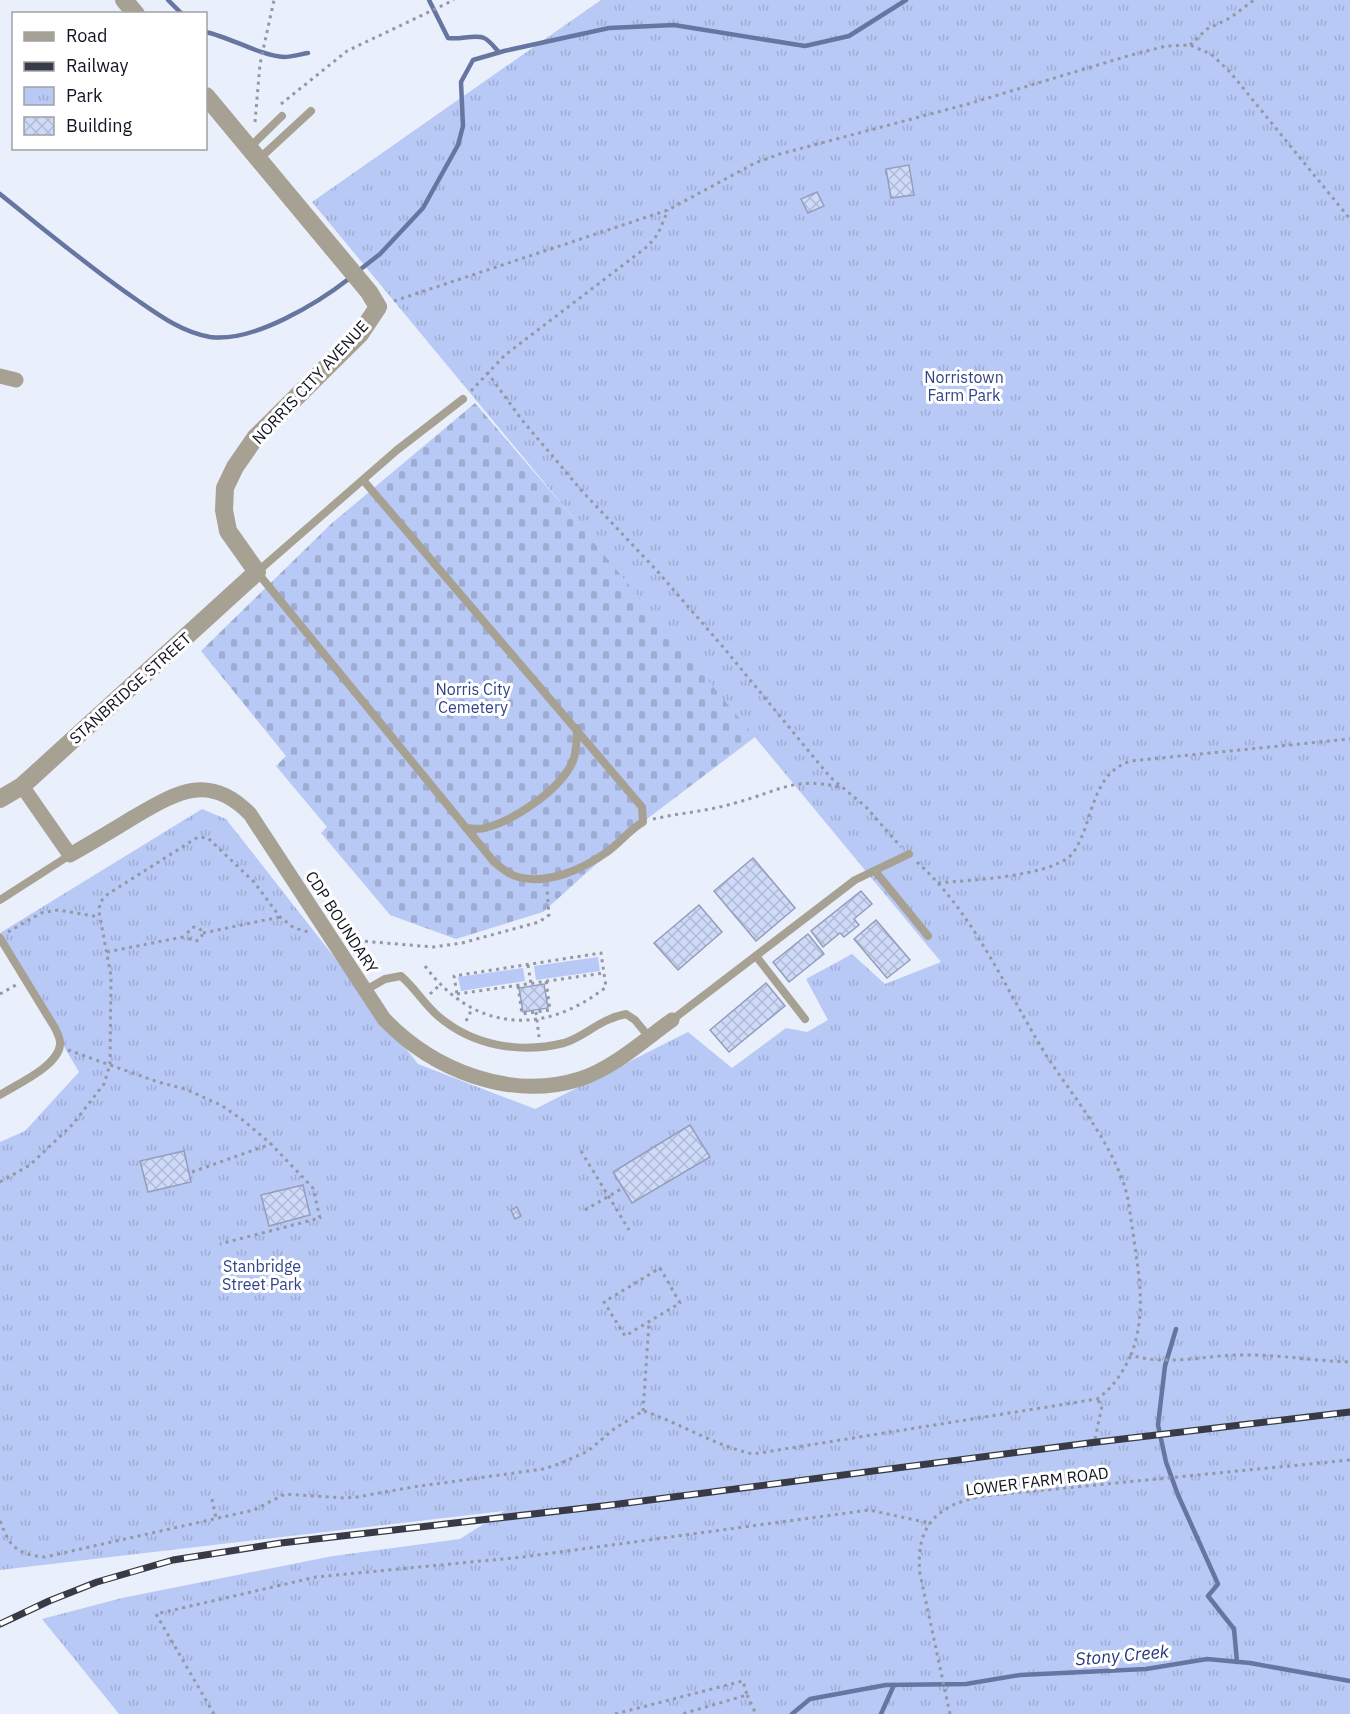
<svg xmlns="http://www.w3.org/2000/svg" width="1350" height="1714" viewBox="0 0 1350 1714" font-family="'IBM Plex Sans',sans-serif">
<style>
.grass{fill:#b9c9f6}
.cemetery{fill:url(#cemetery-stones)}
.park{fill:url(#park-tufts)}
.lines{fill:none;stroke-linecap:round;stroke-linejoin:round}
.stream{stroke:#6775a1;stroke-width:4.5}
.building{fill:url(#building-cross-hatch);stroke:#949ebb;stroke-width:1.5}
.path{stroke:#9498a5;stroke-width:3;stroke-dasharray:3 4.5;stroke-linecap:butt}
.service{stroke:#a7a194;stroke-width:8}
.minor{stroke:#a7a194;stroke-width:15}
.tertiary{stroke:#a7a194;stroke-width:18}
.rail-casing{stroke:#383b46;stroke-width:7}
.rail{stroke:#fff;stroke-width:4.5;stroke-dasharray:14;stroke-linecap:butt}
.labels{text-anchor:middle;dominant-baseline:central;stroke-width:6;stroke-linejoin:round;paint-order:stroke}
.park-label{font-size:16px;fill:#324489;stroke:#fff}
.street-label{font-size:16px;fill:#11141f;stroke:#fff}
.water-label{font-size:18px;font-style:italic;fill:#27377b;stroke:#fff}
</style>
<defs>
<pattern id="cemetery-stones" width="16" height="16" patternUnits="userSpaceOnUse" patternTransform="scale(1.5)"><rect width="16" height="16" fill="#b9c9f6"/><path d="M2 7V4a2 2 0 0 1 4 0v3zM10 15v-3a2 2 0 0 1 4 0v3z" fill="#9eacd2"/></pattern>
<pattern id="park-tufts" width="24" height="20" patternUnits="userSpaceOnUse" patternTransform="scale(1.5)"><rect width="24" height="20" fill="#b9c9f6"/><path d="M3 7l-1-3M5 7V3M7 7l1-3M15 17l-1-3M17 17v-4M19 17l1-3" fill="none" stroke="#9eacd2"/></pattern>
<pattern id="building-cross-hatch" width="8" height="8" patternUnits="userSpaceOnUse" patternTransform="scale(1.5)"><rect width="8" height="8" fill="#cedaf8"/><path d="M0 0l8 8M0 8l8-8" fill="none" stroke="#b0bad4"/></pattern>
</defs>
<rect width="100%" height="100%" fill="#eaeffc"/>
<g class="grass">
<polygon points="598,957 600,971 536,980 534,966"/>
<polygon points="523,968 525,981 461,991 458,977"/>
</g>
<polygon class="cemetery" points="475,403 759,734 643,822 543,912 456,939 390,915 321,833 327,827 276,766 286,756 201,651 331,524"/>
<polygon class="park" points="601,0 1350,0 1350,1714 119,1714 42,1619 122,1598 333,1556 460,1539 504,1511 0,1570 0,1142 25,1131 79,1072 0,939 0,933 202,809 226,819 418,1064 535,1109 688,1032 732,1068 786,1028 807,1032 828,1020 806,979 852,954 885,984 941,962 312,202"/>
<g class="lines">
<g class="stream">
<polyline points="168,0 182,14"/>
<path d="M429 0 448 38C460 40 475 34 484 38 489 40 495 48 499 52"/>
<path d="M206 32C229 37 262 56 284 57 292 57 301 54 308 53"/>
<path d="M0 194C45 230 90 268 137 300 160 316 182 332 210 337 253 343 318 303 350 278"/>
<polyline points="357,272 380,254 423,208 458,145 463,126 461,82 473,60 504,51 609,28 674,25 805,46 849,36 906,0"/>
<polyline points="1176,1329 1165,1366 1158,1425 1166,1462 1178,1495 1218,1584 1208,1596 1234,1629 1237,1662"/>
<polyline points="792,1714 810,1699 886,1685 966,1684 1020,1675 1146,1669 1207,1659 1250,1663 1350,1681"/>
<polyline points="881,1714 894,1685"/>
</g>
</g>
<g class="building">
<polygon points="909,165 914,195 891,198 886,169"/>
<polygon points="817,192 824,206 808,213 801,199"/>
<polygon points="753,858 795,908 756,941 714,891"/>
<polygon points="861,891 872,904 854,919 859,925 844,937 840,933 823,947 811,931"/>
<polygon points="699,905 722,932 678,970 654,943"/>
<polygon points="876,920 910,960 887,978 854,939"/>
<polygon points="808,934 824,954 789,982 773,962"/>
<polygon points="766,983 785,1006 729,1052 710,1030"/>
<polygon points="544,984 548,1008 523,1012 519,988"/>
<polygon points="690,1125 710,1157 632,1203 613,1172"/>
<polygon points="184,1151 191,1182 148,1192 140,1161"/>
<polygon points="303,1185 310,1215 269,1226 261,1195"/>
<polygon points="517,1207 521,1216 515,1219 511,1210"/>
</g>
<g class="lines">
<g class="path">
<polyline points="1190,45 1207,29 1230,18 1254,0"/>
<polyline points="281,104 347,51 454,0"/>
<polyline points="255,122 260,64 274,0"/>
<polyline points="394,301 668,210 755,163 780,154 968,104 1131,55 1166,46 1190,45 1211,54 1230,72 1350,219"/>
<polyline points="487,372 522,420 582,491 659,573 723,647 830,777 866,807 901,847"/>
<polyline points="471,391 505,355 648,246 658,234 668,210"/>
<path d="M653 819C680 813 709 811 735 803 777 792 794 776 839 787"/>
<path d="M917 862C974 913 1006 990 1046 1055 1072 1095 1105 1134 1122 1179 1129 1196 1130 1215 1133 1233 1139 1277 1147 1312 1131 1355 1169 1367 1208 1354 1247 1355 1282 1355 1316 1361 1350 1362"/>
<path d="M938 883C971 880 1043 877 1069 857 1076 851 1079 842 1083 834 1094 805 1098 771 1131 761L1350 739"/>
<circle cx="195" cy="934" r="7"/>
<polyline points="8,932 41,913 58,910 99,917"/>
<polyline points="203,933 280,917"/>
<polyline points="350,940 433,947 462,943 539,922 549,915 547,889"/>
<polyline points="107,952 188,936"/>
<polyline points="528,965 531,984"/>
<path d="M425 966C473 1031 543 1037 606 987L601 953 454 976 458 1000"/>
<polyline points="518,986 522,1014 550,1010 546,981"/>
<polyline points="0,994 16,985"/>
<polyline points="430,994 440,985"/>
<polyline points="457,994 604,973"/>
<polyline points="536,1012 539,1037"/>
<polyline points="466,1021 472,1009"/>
<polyline points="68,1050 158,1082 185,1089 221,1105 244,1121 271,1144 313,1188 320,1218 220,1244"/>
<polyline points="581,1151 629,1230"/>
<polyline points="192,1172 271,1144"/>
<polyline points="0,1182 30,1165 73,1124 104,1084 110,1064 111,976 99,912 100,902 108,894 198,837 208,838 254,882 280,917 294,928 309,932"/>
<polyline points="585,1210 621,1189"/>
<polygon points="660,1268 680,1303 625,1336 604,1302"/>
<polyline points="643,1411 649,1323"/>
<path d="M644 1411C681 1424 716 1446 753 1454L1097 1399C1113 1388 1123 1372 1131 1355"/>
<polyline points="1095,1439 1102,1406 1097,1399"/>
<polyline points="212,1499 216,1518"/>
<path d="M0 1521C3 1526 3 1530 6 1535 13 1551 28 1556 45 1557L254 1510 285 1494 343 1498 357 1497 413 1487 543 1469 559 1464 588 1451 614 1429 643 1411"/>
<polyline points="747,1695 756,1714"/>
<polyline points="214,1714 156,1614 316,1577 523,1557 869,1510 929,1523"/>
<polyline points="615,1714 743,1681 747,1695 682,1714"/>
<path d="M950 1714 920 1574C915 1525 938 1504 984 1496L1350 1460"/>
</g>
<g class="service">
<polyline points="249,148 282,116"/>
<polyline points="259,159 311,111"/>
<path d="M363 480 642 807 643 822C629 830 620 843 607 852 583 869 548 885 518 877 510 875 501 868 494 862L257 572 397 450 463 399"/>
<path d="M466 828C472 828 479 830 485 828 515 820 560 790 573 761 577 750 577 739 577 728"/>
<polyline points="875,871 928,936"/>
<polyline points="0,900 70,855"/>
<path d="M0 938 55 1028C57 1033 61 1039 60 1045 58 1066 17 1084 0 1095"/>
<polyline points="756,956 805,1019"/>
<path d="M364 991 385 979 401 976C415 988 424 1004 438 1016 473 1046 520 1054 564 1043 585 1037 599 1019 626 1014L635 1020 649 1037"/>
<polyline points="672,1020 855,880 909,854"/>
</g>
<g class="minor">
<polyline points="0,376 16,380"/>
<path d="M22 786 70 855C91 843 113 830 134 817 177 792 209 772 250 814L384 1019C433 1070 510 1101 580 1079 614 1068 644 1040 672 1020"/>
</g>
<g class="tertiary">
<polyline points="124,0 136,14"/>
<polyline points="0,799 22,786 257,572 228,531 224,510 225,488 235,467 255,438 360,334 378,307 369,292 206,96"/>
</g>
<g class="rail-casing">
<polyline id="rail" points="0,1624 49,1601 97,1582 173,1560 281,1543 611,1505 1089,1443 1350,1412"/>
</g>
<use href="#rail" class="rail"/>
</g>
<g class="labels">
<g class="park-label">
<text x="964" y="377">Norristown<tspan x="964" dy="18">Farm Park</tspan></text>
<text x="473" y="689">Norris City<tspan x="473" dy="18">Cemetery</tspan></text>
<text x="262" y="1266">Stanbridge<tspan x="262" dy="18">Street Park</tspan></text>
</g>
<g class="street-label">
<text transform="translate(310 382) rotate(-47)">NORRIS CITY AVENUE</text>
<text transform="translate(130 688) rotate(-42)">STANBRIDGE STREET</text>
<text transform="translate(342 922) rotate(57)">CDP BOUNDARY</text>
<text transform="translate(1037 1481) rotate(-7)">LOWER FARM ROAD</text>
</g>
<g class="water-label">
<text transform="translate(1122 1655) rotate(-5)">Stony Creek</text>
</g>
</g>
<rect x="12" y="12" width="195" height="138" fill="#ffffff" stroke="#a0a1a5" stroke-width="1.5"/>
<rect x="24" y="32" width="30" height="9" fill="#a7a194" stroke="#a0a1a5" stroke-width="1.5"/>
<text x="66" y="42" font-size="18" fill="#11141f">Road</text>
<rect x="24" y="62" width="30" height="9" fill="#383b46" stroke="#a0a1a5" stroke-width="1.5"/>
<text x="66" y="72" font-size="18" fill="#11141f">Railway</text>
<rect x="24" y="87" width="30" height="18" fill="url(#park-tufts)" stroke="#a0a1a5" stroke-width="1.5"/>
<text x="66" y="102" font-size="18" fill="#11141f">Park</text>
<rect x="24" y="117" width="30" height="18" fill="url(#building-cross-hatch)" stroke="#a0a1a5" stroke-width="1.5"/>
<text x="66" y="132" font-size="18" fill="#11141f">Building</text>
</svg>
